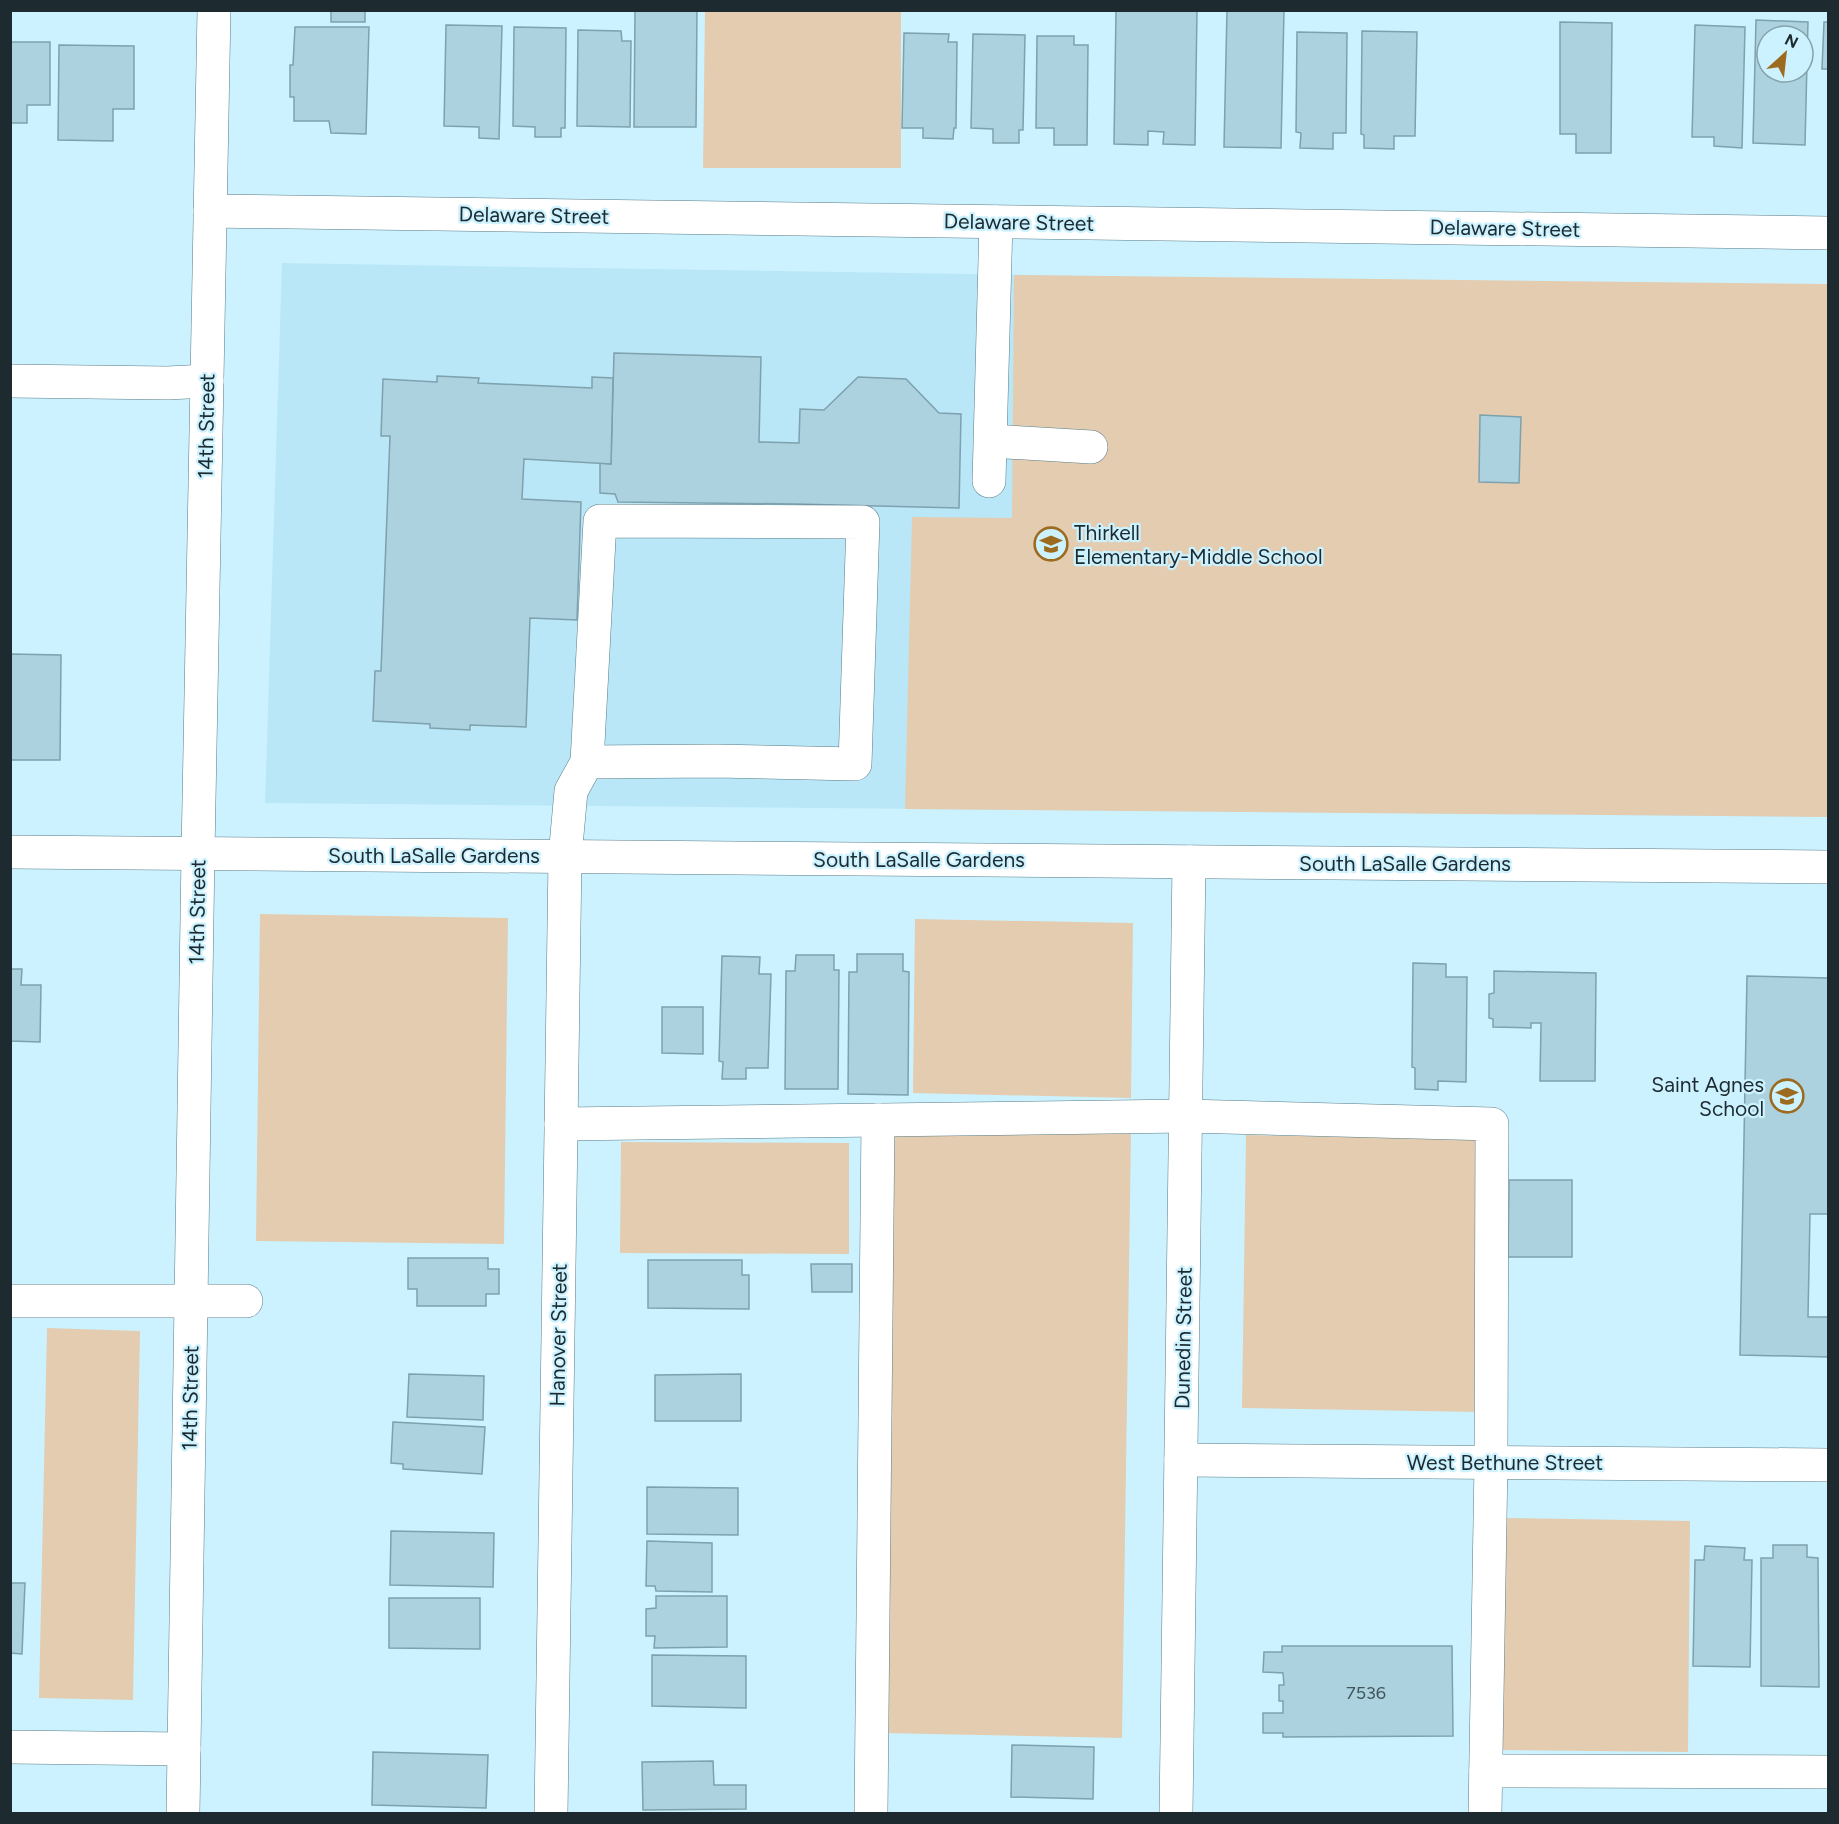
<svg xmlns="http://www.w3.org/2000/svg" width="1839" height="1824" viewBox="0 0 1839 1824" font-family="Figtree,sans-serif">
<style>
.built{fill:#b9e7f7}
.green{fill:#e4ccb0}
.building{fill:#acd2df;stroke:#7da1ad;stroke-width:1.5;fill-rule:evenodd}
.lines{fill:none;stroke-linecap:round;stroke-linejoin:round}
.minor-casing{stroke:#597c87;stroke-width:34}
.minor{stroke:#fff;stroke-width:33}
.labels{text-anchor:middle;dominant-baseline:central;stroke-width:4.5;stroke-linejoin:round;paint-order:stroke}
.number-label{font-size:18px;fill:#41555c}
.street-label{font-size:21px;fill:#1d2b30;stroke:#ccf2ff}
.poi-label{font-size:21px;fill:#1d2b30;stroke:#ccf2ff;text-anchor:start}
</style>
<rect width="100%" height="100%" fill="#ccf2ff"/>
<polygon class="built" points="282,263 1153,277 1828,817 265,803"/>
<g class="green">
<polygon points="705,11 901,11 901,168 703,168"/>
<polygon points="1014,275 1828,284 1828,817 905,809 912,517 1012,518"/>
<polygon points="260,914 508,918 504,1244 256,1241"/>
<polygon points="915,919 1133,923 1131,1098 913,1093"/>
<polygon points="891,1130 1131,1134 1122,1738 882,1733"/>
<polygon points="1246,1135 1481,1139 1478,1412 1242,1408"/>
<polygon points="621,1142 849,1143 849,1254 620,1253"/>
<polygon points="47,1328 140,1331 133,1700 39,1698"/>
<polygon points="1503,1518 1690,1521 1688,1752 1501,1750"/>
</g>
<g class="building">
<rect x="331" y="10" width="34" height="12"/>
<polygon points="635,10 697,10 696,127 634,127"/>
<polygon points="1116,10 1197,10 1195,145 1163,144 1164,132 1148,131 1148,145 1114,144"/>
<polygon points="1227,10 1284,10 1281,148 1224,147"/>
<path d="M1756 20 1808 22 1805 145 1753 143ZM1767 36H1803V72H1767Z"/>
<polygon points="1560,22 1612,23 1611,153 1576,153 1576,134 1560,134"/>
<polygon points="1824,22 1828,22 1828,69 1822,69"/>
<polygon points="446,25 502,26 499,139 479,138 479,127 444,126"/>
<polygon points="1695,25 1745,27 1742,148 1714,146 1714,137 1692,137"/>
<polygon points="295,27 369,27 366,134 331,133 329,121 294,121 294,97 290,97 290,65 293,65"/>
<polygon points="514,27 566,28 565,128 561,128 561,137 535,137 535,127 513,126"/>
<polygon points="578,30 621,31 622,41 631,41 630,127 577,126"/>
<polygon points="1362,31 1417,32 1415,136 1394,136 1394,149 1364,148 1364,135 1361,134"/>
<polygon points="1297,32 1347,33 1346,133 1333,133 1333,149 1300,148 1301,133 1296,132"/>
<polygon points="904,33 949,34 948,42 957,42 956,128 954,128 953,139 923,138 923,128 902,128"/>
<polygon points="973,34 1025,35 1023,130 1019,130 1019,143 993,143 993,129 971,128"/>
<polygon points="1037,36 1074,36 1074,45 1088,45 1087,145 1054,145 1054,128 1036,128"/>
<polygon points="10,42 50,42 50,105 27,105 27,123 10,123"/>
<polygon points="59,45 134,46 134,109 113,109 113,141 58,140"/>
<polygon points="614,353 761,357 759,442 799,443 800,409 824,410 858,377 906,379 939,413 961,414 959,508 796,504 618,502 615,494 600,493 600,463 611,464"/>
<polygon points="437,376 479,378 478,383 592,388 592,377 613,378 611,464 524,459 522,499 581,502 577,620 530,618 526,727 470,725 470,730 430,728 430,724 373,721 375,671 381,671 390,436 381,436 383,379 437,382"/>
<polygon points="1480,415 1521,417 1519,483 1479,482"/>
<polygon points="10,654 61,655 60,760 10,760"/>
<polygon points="857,954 903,954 903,971 909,972 908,1095 848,1094 849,972 857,972"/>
<polygon points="796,955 834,955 834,970 839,970 838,1089 785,1089 786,971 795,971"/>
<polygon points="722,956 760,957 759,974 771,974 768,1068 746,1068 746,1079 722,1079 723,1062 719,1061"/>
<polygon points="1413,963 1446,964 1446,977 1467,977 1466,1082 1438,1081 1438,1090 1415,1089 1415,1068 1412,1067"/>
<polygon points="10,969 22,969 21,985 41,985 40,1042 10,1041"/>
<polygon points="1494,971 1596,973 1595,1081 1540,1081 1541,1023 1531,1023 1531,1028 1493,1027 1493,1019 1489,1018 1489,994 1494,993"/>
<polygon points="1747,976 1828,978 1828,1214 1810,1214 1808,1317 1828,1317 1828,1357 1740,1355"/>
<polygon points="662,1007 703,1007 703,1054 662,1053"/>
<polygon points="1509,1180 1572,1180 1572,1257 1508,1257"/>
<polygon points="408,1258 488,1258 488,1269 499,1269 499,1294 486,1294 486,1306 417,1306 417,1289 408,1289"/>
<polygon points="648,1260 742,1260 742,1275 749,1275 749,1309 648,1308"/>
<polygon points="811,1264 852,1264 852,1292 812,1292"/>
<polygon points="409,1374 484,1376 483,1420 407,1417"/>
<polygon points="741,1374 741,1421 655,1421 655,1375"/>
<polygon points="393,1422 485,1427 482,1474 403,1469 403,1464 391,1463"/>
<polygon points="647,1487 738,1488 738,1535 647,1534"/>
<polygon points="391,1531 494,1533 493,1587 390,1585"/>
<polygon points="647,1541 712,1543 712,1592 656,1591 655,1586 646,1586"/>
<polygon points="1773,1545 1807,1545 1807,1557 1818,1558 1819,1687 1761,1686 1761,1558 1773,1558"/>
<polygon points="1705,1546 1745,1548 1744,1560 1752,1560 1750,1667 1693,1666 1695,1560 1704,1560"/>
<polygon points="10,1583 25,1583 22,1654 10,1653"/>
<polygon points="656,1596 727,1596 727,1647 654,1648 655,1636 646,1636 646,1609 656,1608"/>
<polygon points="389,1598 480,1598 480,1649 389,1648"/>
<polygon points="1282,1646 1452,1646 1453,1736 1283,1737 1283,1733 1263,1733 1263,1713 1283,1713 1283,1701 1279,1701 1279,1685 1284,1685 1283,1673 1263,1672 1264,1652 1282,1652"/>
<polygon points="652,1655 746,1656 746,1708 652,1706"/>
<polygon points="1012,1745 1094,1747 1093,1799 1011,1797"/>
<polygon points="373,1752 488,1755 486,1808 372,1805"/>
<polygon points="713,1761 714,1785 746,1785 746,1809 643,1810 642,1762"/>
</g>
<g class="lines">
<g class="minor-casing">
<g id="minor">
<polyline points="210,211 1828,233"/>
<polyline points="10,381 168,383 207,381"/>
<polyline points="991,441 1091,447"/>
<polyline points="989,481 996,222"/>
<polyline points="10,852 1828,867"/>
<polyline points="561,1124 1186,1116 1492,1124 1491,1462 1485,1814"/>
<polyline points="10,1301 246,1301"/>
<polyline points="1181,1460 1828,1465"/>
<polyline points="10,1747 184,1749"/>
<polyline points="1486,1771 1828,1772"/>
<polyline points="183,1814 198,853 214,10"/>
<polyline points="551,1814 565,857 571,791 587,762 600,521 863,522 855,764 716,761 587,762"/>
<polyline points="871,1814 878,1120"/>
<polyline points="1176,1814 1189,862"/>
</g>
</g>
<use href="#minor" class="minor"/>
</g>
<defs>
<g id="school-ring" transform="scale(1.725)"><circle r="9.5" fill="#ccf2ff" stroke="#9d6b1f" stroke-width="1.5"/><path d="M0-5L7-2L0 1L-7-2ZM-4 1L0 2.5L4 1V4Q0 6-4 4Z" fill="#9d6b1f"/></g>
</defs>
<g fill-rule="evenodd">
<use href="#school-ring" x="1051" y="544"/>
<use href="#school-ring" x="1787" y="1096"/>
</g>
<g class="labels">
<g class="number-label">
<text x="1366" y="1693">7536</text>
</g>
<g class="street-label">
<text transform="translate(534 215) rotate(1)">Delaware Street</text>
<text transform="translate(1019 222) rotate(1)">Delaware Street</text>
<text transform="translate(1505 228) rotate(1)">Delaware Street</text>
<text transform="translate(206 426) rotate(-89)">14th Street</text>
<text x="434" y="855">South LaSalle Gardens</text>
<text x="919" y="859">South LaSalle Gardens</text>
<text x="1405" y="863">South LaSalle Gardens</text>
<text transform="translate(197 912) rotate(-89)">14th Street</text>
<text transform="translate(558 1335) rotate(-89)">Hanover Street</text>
<text transform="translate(1183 1338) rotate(-89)">Dunedin Street</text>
<text transform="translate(190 1398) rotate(-89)">14th Street</text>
<text x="1505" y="1462">West Bethune Street</text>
</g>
<g class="poi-label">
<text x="1074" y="532">Thirkell<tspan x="1074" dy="24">Elementary-Middle School</tspan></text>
<text x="1764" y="1084" text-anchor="end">Saint Agnes<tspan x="1764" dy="24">School</tspan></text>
</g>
</g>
<rect width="1839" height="1824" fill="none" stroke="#1d2b30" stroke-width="24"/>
<g transform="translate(1785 54) rotate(27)"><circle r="28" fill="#ccf2ff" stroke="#86a2ac" stroke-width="1.5"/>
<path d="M0-4.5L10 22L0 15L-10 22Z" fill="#9d6b1f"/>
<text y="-9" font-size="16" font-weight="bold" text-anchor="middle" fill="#1d2b30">N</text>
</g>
</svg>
